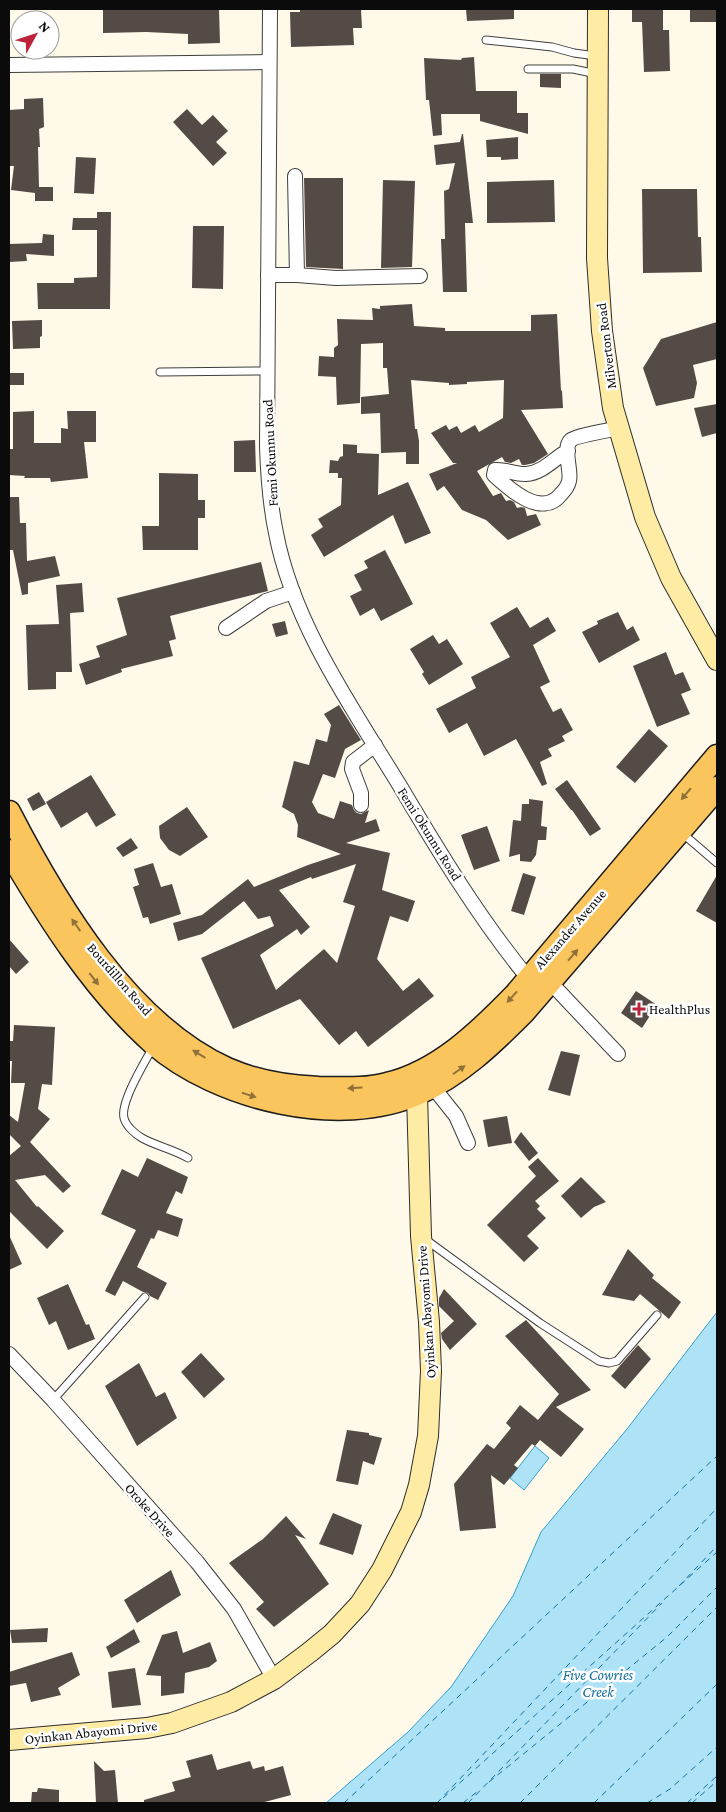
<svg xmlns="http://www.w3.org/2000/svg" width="726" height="1812" viewBox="0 0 726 1812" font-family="'Crimson Pro',serif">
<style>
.water{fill:#ade2f7;stroke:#34a0cf}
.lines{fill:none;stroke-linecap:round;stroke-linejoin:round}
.ferry{stroke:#146f9e;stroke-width:1;stroke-dasharray:6 5;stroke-linecap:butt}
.building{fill:#544b47;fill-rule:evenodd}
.lane-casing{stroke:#3e3e3e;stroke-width:9}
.street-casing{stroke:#3e3e3e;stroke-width:16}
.secondary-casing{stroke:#2d2d2d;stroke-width:22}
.primary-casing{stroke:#1c1c1c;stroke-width:25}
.lane{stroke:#fff;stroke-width:7}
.street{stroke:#fff;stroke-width:14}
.secondary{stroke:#ffeca4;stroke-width:20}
.primary{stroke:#fbc55e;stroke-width:22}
.oneway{fill:#8f7139}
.poi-dot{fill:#bc2238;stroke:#fff;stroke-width:2}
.labels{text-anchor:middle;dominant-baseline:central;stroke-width:5;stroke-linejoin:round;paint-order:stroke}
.street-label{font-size:14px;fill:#0b0b0b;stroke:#fff}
.poi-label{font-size:14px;fill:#0b0b0b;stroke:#fff;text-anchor:start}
.water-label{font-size:15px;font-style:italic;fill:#146f9e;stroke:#fff}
</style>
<rect width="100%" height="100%" fill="#fff9e9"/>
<g class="water">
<polygon points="717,1312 717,1803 326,1803 408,1732 451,1687 513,1596 541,1532 627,1429"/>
<polygon points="535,1446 549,1458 524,1490 510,1478"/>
</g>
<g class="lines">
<g class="ferry">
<polyline points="679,1586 717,1546"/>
<polyline points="489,1782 667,1637 717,1587"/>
<polyline points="443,1798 717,1552"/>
<polyline points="344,1803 717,1456"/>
<polyline points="437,1803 717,1508"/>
<polyline points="463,1803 478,1791"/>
<polyline points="468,1803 662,1603"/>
<polyline points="520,1803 717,1607"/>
<polyline points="594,1803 717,1684"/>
<polyline points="647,1803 670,1789 717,1747"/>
<polyline points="687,1803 717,1776"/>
<polyline points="692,1803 717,1781"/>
</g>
</g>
<g class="building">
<polygon points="103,9 219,9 220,43 188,44 188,34 146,32 103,33"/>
<polygon points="300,9 361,9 362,28 353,28 354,45 291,47 290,12 300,12"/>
<polygon points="466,9 514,9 514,19 467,21"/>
<polygon points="632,9 663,9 663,30 669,30 670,71 644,72 642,22 632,22"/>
<rect x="690" y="9" width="27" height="13"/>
<polygon points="474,57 476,91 517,91 517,113 528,113 528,134 480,121 480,114 441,114 442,135 433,136 429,100 426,100 424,58 461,60 462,58"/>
<polygon points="540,74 561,74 561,88 540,87"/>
<polygon points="43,98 44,127 39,129 40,147 38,147 39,187 53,187 53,201 35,201 35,193 11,190 14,166 9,166 9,110 24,109 24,99"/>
<polygon points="187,109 202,125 213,115 228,131 216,142 227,153 213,166 173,122"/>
<polygon points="462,134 463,134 473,223 465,223 467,292 443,292 441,239 445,239 444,191 449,189 455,163 436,165 434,145 460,142"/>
<polygon points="518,137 518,159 501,160 501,157 487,157 486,140"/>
<polygon points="76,157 96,158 94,194 74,193"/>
<polygon points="304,178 343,178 343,269 306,267"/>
<polygon points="383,180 415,181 412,267 381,268"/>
<polygon points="554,180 555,222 487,223 487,182"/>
<polygon points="642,189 697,189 698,237 701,237 702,272 643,273"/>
<polygon points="97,212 111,212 110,309 38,309 37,283 74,283 74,278 97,277 97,230 72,230 73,218 97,218"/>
<polygon points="193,226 224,226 223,289 192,288"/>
<polygon points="43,234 54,235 54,256 26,254 27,261 9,262 9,244 42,243"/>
<polygon points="412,304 414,326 445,328 445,331 531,331 531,315 557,314 561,391 562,390 563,408 521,410 548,454 534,463 525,465 522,465 519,459 511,463 505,462 502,457 477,471 493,496 501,493 506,501 510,500 514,502 517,508 521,507 525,508 527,516 536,514 541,525 508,540 486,520 462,510 444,486 437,491 429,474 457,463 453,463 431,433 446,425 449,430 457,426 461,433 475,425 479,432 503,418 504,380 467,382 467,384 449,385 449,383 411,380 415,429 417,429 419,441 419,464 406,464 406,452 381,453 380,413 361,414 361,397 389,394 387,368 383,368 383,343 361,344 360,403 337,405 336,377 318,376 319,356 334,357 334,348 338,345 337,319 373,320 372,308 380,309 380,306"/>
<polygon points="42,320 42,336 40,337 40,348 13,349 12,321"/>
<polygon points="717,322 717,359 693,365 697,383 694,398 656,406 643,368 661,339"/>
<rect x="9" y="373" width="15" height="12"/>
<polygon points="717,404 717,433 702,437 694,408"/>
<polygon points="34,411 34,443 61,443 61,428 68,429 67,411 96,411 96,442 84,442 88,478 51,482 50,478 24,478 25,476 9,475 9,449 13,449 13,412"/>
<polygon points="255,440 256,472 234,472 234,441"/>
<polygon points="343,444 357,445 357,453 379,454 378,495 408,482 431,533 405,544 393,515 324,557 311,535 323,527 318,519 341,505 342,478 338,478 338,473 329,473 330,460 338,461 340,457 343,456"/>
<polygon points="159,473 198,474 198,500 205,500 205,518 198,518 198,550 143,550 142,526 159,526"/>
<polygon points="9,497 19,497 20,523 26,523 27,561 55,556 60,576 28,583 28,594 22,595 13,550 9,550"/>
<polygon points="385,550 413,604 381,621 374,608 360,616 350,596 362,590 354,575 368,568 364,561"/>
<polygon points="261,562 268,591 170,616 176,639 169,641 173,656 121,669 122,672 86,685 79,664 100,657 96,646 127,635 117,598"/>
<polygon points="82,583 84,612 70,613 72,672 56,672 56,689 28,690 26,625 59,624 56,585"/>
<polygon points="517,607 530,628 548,617 556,631 533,645 550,682 540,687 553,712 561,708 573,730 562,736 565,741 548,749 552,756 540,762 547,784 542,786 516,739 484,756 467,723 449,733 436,709 476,688 471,677 510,657 490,623"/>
<polygon points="618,612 627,630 633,626 640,640 599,663 582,632 598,624 597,621"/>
<polygon points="285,621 288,634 276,637 272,624"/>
<polygon points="433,635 439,644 447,639 463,664 429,685 422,674 424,672 410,649"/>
<polygon points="666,652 675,675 683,672 691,690 681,694 690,714 657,727 633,666"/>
<path d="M339 705 361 740 345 749 335 778 323 774 312 802 318 813 334 819 340 801 352 805 354 810 357 813 361 814 369 810 365 823 376 819 380 831 346 843 390 853 382 890 415 901 408 922 390 916 377 959 403 991 419 978 434 996 368 1047 356 1031 339 1045 300 999 233 1029 201 958 274 926 270 916 258 919 244 901 202 934 178 941 173 923 202 915 248 879 254 887 308 865 341 854 297 837 298 825 294 814 282 807 294 761 309 765 316 739 327 742 331 725 324 714ZM356 864 343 902 355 906 337 963 324 949 276 990 260 955 297 929 301 935 310 927 279 890 311 877 312 879Z"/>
<polygon points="649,729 668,746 635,783 616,767"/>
<polygon points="91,775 116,815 96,827 87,812 61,828 46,802"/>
<polygon points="567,780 601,829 590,836 572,810 571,810 555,789"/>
<polygon points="39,792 46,804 33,811 27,799"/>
<polygon points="529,799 543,801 541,826 547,827 546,840 538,840 536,855 531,862 520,861 520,854 509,857 513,820 521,821 522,804 529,804"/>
<polygon points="187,807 208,837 180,856 169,850 160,838 159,826"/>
<polygon points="487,826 500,861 474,870 461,835"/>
<polygon points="131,838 138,848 123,857 116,848"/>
<polygon points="153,863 161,887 172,884 181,914 150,924 148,917 143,918 133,887 139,885 134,869"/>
<polygon points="523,873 536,877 524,915 511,911"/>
<polygon points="717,875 717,923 696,911"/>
<polygon points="9,939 29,962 16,974 9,966"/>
<polygon points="636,991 657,1005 642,1028 621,1013"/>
<polygon points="14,1025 55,1027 52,1085 42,1084 38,1109 50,1119 30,1142 71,1186 63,1193 45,1175 15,1180 37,1207 38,1206 64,1231 47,1249 9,1211 9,1156 21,1146 9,1134 9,1115 18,1122 25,1083 11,1083 12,1061 9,1061 9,1041 13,1041"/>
<polygon points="561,1051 580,1055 570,1096 548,1090"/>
<polygon points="507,1116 512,1143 488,1147 483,1120"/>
<polygon points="521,1132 538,1153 529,1161 514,1142"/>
<polygon points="147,1158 188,1177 182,1194 176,1191 166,1213 183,1219 178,1237 158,1230 154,1239 151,1238 137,1267 167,1283 158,1300 150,1296 148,1293 143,1292 123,1281 115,1296 105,1291 136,1230 101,1214 122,1169 138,1177"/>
<polygon points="538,1158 559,1181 535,1201 540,1206 537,1209 546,1218 527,1236 539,1248 524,1262 487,1225 536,1176 528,1167"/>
<polygon points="581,1177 606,1202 594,1207 581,1218 561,1196"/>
<polygon points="9,1235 22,1264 9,1270"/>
<polygon points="628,1249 654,1275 652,1278 681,1302 669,1319 640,1294 634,1301 602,1295"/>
<polygon points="68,1284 86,1325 89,1324 95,1339 68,1350 56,1321 49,1325 37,1298"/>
<polygon points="444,1289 477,1324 450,1350 442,1339 441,1333 454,1321 439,1306 439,1298"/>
<polygon points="526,1320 591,1390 556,1407 584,1429 561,1457 540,1440 535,1446 532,1444 514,1465 518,1468 504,1485 491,1475 496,1528 460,1531 454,1484 487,1444 494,1449 511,1428 506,1423 520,1405 538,1420 559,1394 505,1336"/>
<polygon points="638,1345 651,1359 625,1389 611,1376"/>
<polygon points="201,1353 225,1379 204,1398 181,1372"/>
<polygon points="139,1363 156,1397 165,1392 177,1418 137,1446 105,1386"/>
<polygon points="347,1430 369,1433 369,1435 382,1438 374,1465 363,1461 358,1485 336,1481"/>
<polygon points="333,1513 362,1525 353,1555 319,1544"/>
<polygon points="286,1516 306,1539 295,1535 329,1584 274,1627 256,1609 264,1602 229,1563 263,1539"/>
<polygon points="171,1570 181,1595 137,1623 124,1600"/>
<polygon points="48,1628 47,1642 12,1643 10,1630"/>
<polygon points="134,1629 140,1642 111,1658 106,1647"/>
<polygon points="177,1631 183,1653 210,1642 217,1661 209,1667 185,1673 184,1693 161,1696 161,1676 146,1675 162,1635"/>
<polygon points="72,1652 80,1675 58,1688 61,1695 31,1702 26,1683 9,1686 9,1672"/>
<polygon points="135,1668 141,1705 112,1708 108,1672"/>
<polygon points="212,1754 217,1770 250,1761 253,1769 264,1766 265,1771 283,1766 291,1795 261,1803 144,1803 144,1800 175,1791 172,1782 191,1777 186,1761"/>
<polygon points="94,1761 104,1771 115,1770 118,1803 96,1803"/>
<polygon points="38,1788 59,1790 59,1803 31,1803 32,1792 37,1792"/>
</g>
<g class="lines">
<g class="lane-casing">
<g id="lane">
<polyline points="486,40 552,47 574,53 596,56"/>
<polyline points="528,69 573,69 597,74"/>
<polyline points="160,372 267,371"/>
<polyline points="682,833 717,863"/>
<path d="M153 1047C145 1062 120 1102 124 1118 126 1126 135 1134 142 1138 156 1146 173 1149 188 1158"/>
<polyline points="425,1239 540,1323 599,1361 609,1363 617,1361 657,1315"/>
<polyline points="53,1400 145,1297"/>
</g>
</g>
<g class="street-casing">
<g id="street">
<path d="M270 9 267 447C268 476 270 505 276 533 293 624 353 709 400 786 439 852 479 918 528 978"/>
<polyline points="9,65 269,62"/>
<polyline points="295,176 297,275"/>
<polyline points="268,275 297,275 336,278 420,276"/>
<path d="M568 451C554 458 543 473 526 474 516 475 506 469 495 470L494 475C509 489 542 519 561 494 564 491 568 486 569 481 572 471 562 448 571 440 575 436 610 430 619 428"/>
<polyline points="226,628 266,601 293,592"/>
<polyline points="361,805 361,793 352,769 353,762 375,745"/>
<polyline points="550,982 618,1054"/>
<polyline points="433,1087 456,1116 468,1143"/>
<polyline points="9,1354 53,1400 197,1562 234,1609 274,1679"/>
</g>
</g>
<g class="secondary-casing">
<g id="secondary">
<polyline points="598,9 597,258 602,331 613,408 645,517 671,578 717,660"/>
<polyline points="9,1740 147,1728 172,1723 231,1702 274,1679 310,1652 332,1634 360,1604 382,1570 411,1512 419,1485 428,1436 431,1371 429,1322 421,1236 417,1094"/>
</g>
</g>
<g class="primary-casing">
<g id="primary">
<path d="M9 812C57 905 128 1024 227 1069 257 1082 287 1087 319 1088 341 1088 365 1090 387 1084 438 1072 479 1032 515 995L717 756"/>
<path d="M9 851C49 919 94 990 153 1043 217 1099 340 1129 419 1093 460 1075 492 1044 523 1013L717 788"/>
</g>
</g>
<use href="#lane" class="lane"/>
<use href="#street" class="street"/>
<use href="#secondary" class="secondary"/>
<use href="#primary" class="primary"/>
</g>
<defs><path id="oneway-solid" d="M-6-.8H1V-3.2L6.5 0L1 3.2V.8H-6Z" transform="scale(1.25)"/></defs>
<g class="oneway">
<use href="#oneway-solid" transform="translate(686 794) rotate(130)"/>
<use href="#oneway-solid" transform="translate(76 925) rotate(-125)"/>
<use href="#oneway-solid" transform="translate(573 955) rotate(-49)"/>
<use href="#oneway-solid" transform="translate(94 979) rotate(52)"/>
<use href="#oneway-solid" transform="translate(512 997) rotate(132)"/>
<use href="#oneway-solid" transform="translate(199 1054) rotate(-149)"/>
<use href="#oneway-solid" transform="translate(459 1070) rotate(-35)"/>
<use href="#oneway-solid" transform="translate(355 1088) rotate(176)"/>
<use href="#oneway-solid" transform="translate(249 1095) rotate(18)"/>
</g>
<path class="poi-dot" d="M636.5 1001.5h5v5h5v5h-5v5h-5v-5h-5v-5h5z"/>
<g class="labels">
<g class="street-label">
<text transform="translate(606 346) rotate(-97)">Milverton Road</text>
<text transform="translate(270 453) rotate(-93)">Femi Okunnu Road</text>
<text transform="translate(430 834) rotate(58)">Femi Okunnu Road</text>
<text transform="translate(570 929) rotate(-49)">Alexander Avenue</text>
<text transform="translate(120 979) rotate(49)">Bourdillon Road</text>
<text transform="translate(426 1312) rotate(-94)">Oyinkan Abayomi Drive</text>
<text transform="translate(150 1510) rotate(48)">Oroke Drive</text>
<text transform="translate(91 1732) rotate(-6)">Oyinkan Abayomi Drive</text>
</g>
<g class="poi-label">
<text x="649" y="1009">HealthPlus</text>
</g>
<g class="water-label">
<text x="598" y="1675">Five Cowries<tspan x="598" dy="17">Creek</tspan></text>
</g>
</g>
<rect width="726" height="1812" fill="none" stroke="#0b0b0b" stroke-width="20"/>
<g transform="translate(35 35) rotate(50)"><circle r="24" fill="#ffffff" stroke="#9d9d9d"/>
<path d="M0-4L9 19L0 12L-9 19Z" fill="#bc2238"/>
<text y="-8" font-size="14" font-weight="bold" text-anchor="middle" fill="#0b0b0b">N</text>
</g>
</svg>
